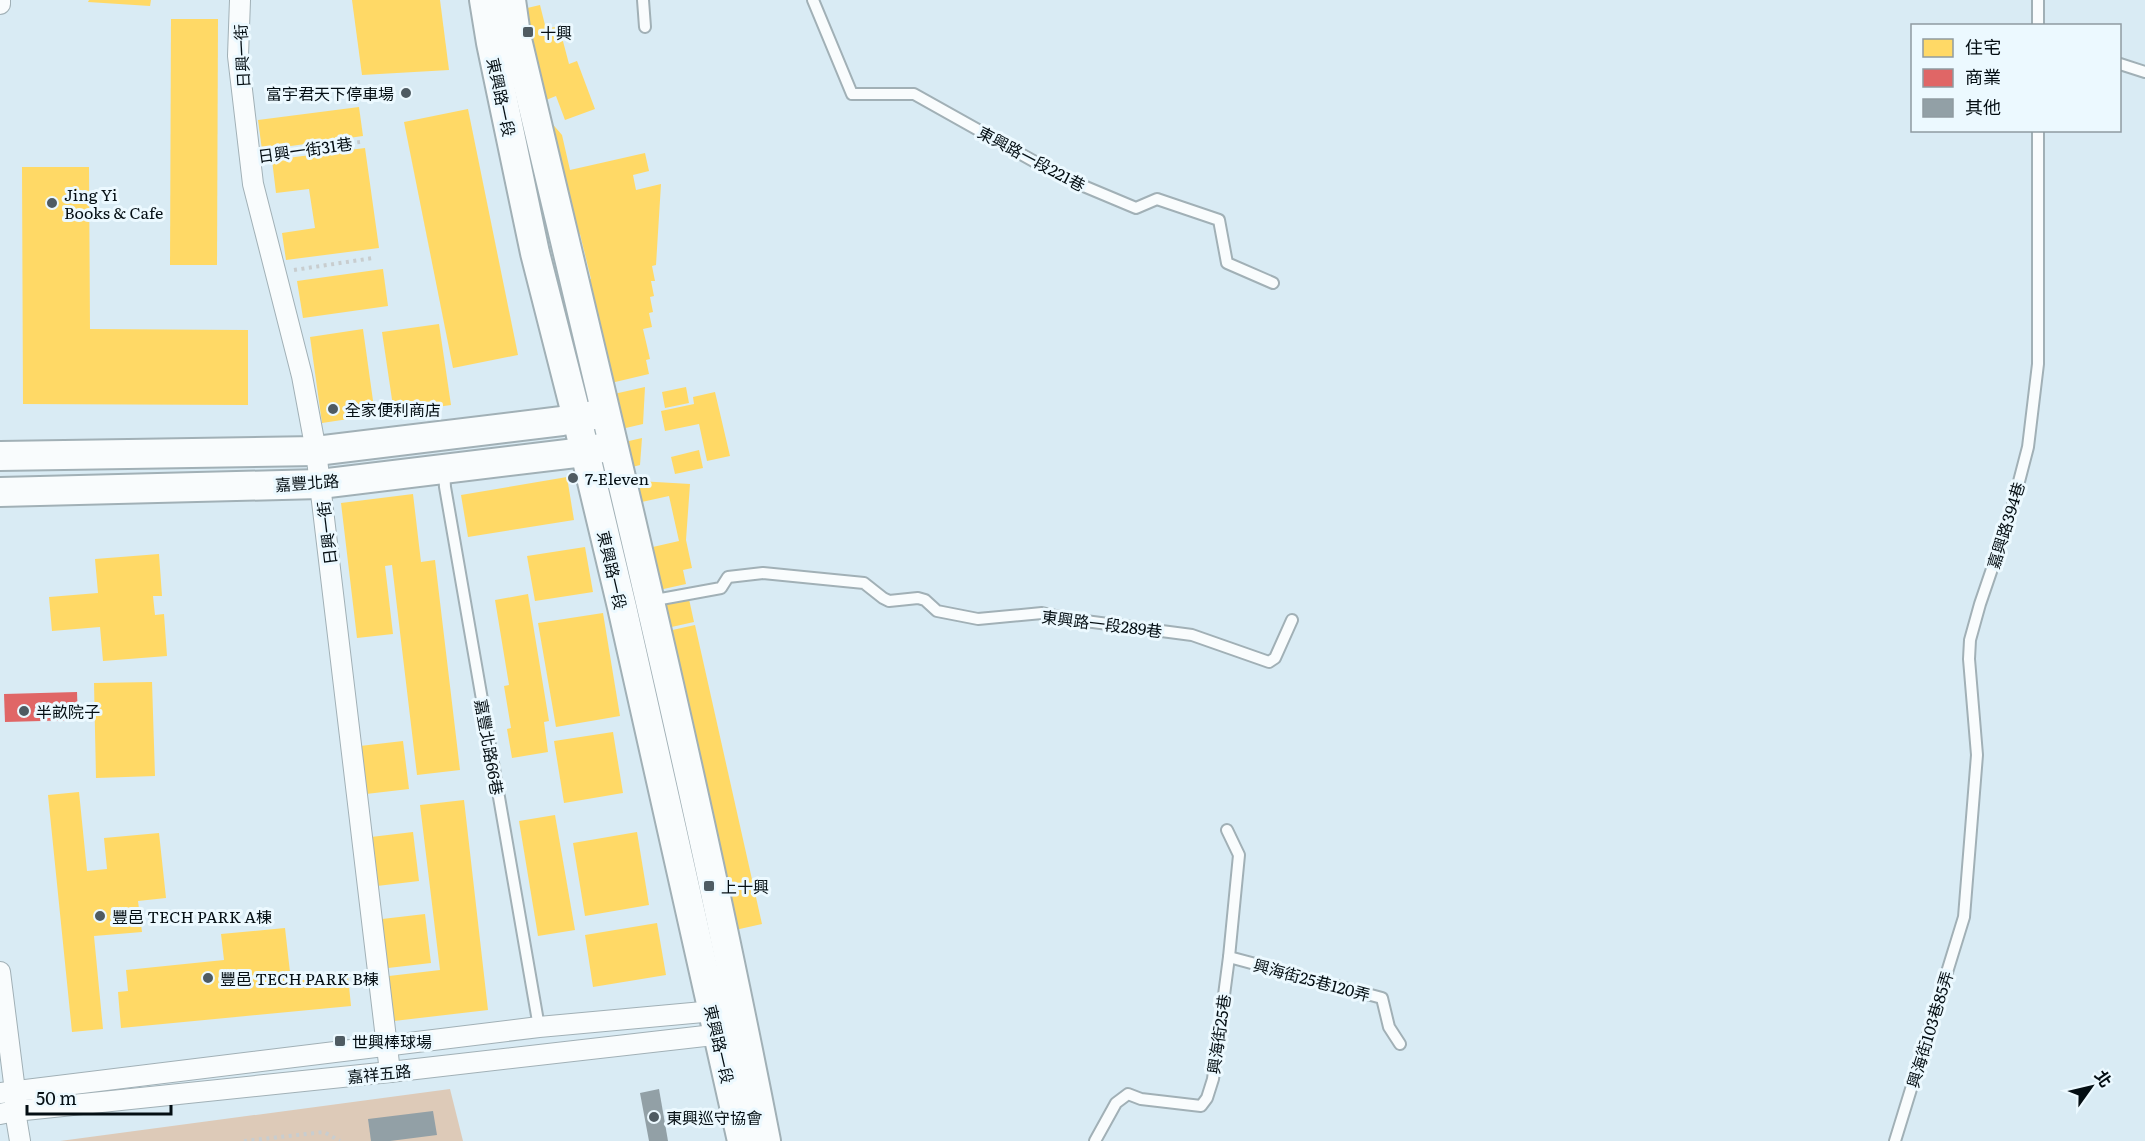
<svg xmlns="http://www.w3.org/2000/svg" width="2145" height="1141" viewBox="0 0 2145 1141" font-family="Literata,'Noto Sans TC',serif">
<style>
.park{fill:#ddcab8}
.homes{fill:#ffd966}
.shops{fill:#e06666}
.building{fill:#92a0a6}
.lines{fill:none;stroke-linecap:round;stroke-linejoin:round}
.lane-casing{stroke:#a1b0b6;stroke-width:14}
.street-casing{stroke:#a1b0b6;stroke-width:22}
.secondary-casing{stroke:#a1b0b6;stroke-width:32}
.path{stroke:#c8cdcf;stroke-width:4;stroke-dasharray:3 4.5;stroke-linecap:butt}
.lane{stroke:#f9fcfd;stroke-width:10}
.street{stroke:#f9fcfd;stroke-width:20}
.secondary{stroke:#f9fcfd;stroke-width:28}
.poi-dot{fill:#4f5b62;stroke:#ecf9ff;stroke-width:2}
.labels{text-anchor:middle;dominant-baseline:central;stroke-width:6;stroke-linejoin:round;paint-order:stroke}
.poi-label{font-size:16px;fill:#040e13;stroke:#ecf9ff;text-anchor:start}
.street-label{font-size:16px;fill:#040e13;stroke:#ecf9ff}
</style>
<rect width="100%" height="100%" fill="#d9ebf4"/>
<polygon class="park" points="450,1089 463,1141 60,1141"/>
<g class="homes">
<polygon points="89,0 151,0 150,6 88,2"/>
<polygon points="352,0 440,0 449,70 362,75"/>
<polygon points="540,5 546,29 559,26 569,64 577,61 595,109 565,120 556,96 536,104 510,12"/>
<polygon points="171,19 218,19 217,265 170,265"/>
<polygon points="537,106 562,135 570,170 645,153 649,171 633,175 636,190 661,184 656,265 652,266 655,281 651,281 654,296 650,297 653,312 649,313 652,327 643,329 650,359 646,360 649,374 594,387 571,284 591,279 580,234 560,238"/>
<polygon points="359,107 363,136 262,150 258,120"/>
<polygon points="468,109 518,355 453,368 404,122"/>
<polygon points="365,148 379,248 286,260 282,233 315,228 309,189 276,193 272,160"/>
<polygon points="22,167 89,167 90,329 248,330 248,405 23,404"/>
<polygon points="383,269 388,306 303,318 297,281"/>
<polygon points="439,324 451,405 394,413 382,332"/>
<polygon points="363,329 375,415 322,423 310,337"/>
<polygon points="645,387 643,424 604,433 596,398"/>
<polygon points="686,387 689,403 665,408 662,392"/>
<polygon points="715,392 730,456 707,461 699,424 665,431 661,411 694,404 693,397"/>
<polygon points="642,438 640,465 613,472 607,446"/>
<polygon points="699,450 703,468 675,474 671,457"/>
<polygon points="567,477 574,520 468,537 461,495"/>
<polygon points="622,480 690,484 686,540 692,568 683,570 686,584 641,594 631,552 679,541 669,496 628,505"/>
<polygon points="413,494 421,562 435,560 460,770 417,775 392,565 385,566 393,634 357,638 341,503"/>
<polygon points="585,547 593,592 535,601 527,556"/>
<polygon points="159,554 162,596 153,596 155,615 164,614 167,656 103,661 100,627 52,631 49,597 98,593 95,559"/>
<polygon points="687,590 694,622 649,632 642,600"/>
<polygon points="528,594 549,721 544,722 548,752 512,758 507,729 511,728 504,686 509,685 495,600"/>
<polygon points="603,613 620,716 556,727 538,623"/>
<polygon points="695,625 762,924 717,934 650,635"/>
<polygon points="152,682 155,776 96,778 94,683"/>
<polygon points="613,732 623,793 564,803 554,741"/>
<polygon points="403,741 409,789 366,794 360,746"/>
<polygon points="79,792 87,871 107,869 104,838 159,833 166,898 138,901 142,932 94,936 103,1029 72,1032 48,795"/>
<polygon points="464,800 488,1010 394,1021 389,976 440,970 420,805"/>
<polygon points="555,815 575,930 538,936 519,821"/>
<polygon points="413,832 419,881 377,886 371,837"/>
<polygon points="637,832 649,905 585,916 573,843"/>
<polygon points="425,914 431,963 388,968 382,919"/>
<polygon points="657,923 666,975 593,987 585,935"/>
<polygon points="285,928 291,981 348,976 351,1006 121,1028 118,992 128,991 126,970 224,960 221,934"/>
</g>
<polygon class="shops" points="77,692 78,720 5,722 4,694"/>
<g class="building">
<polygon points="659,1089 668,1141 649,1141 640,1093"/>
<polygon points="433,1111 437,1135 390,1141 371,1141 368,1119"/>
</g>
<g class="lines">
<g class="lane-casing">
<g id="lane">
<polyline points="643,0 645,27"/>
<polyline points="813,0 852,94 914,94 1062,177 1136,208 1157,199 1219,220 1227,263 1273,283"/>
<polyline points="2038,0 2038,26"/>
<polyline points="2120,64 2145,72"/>
<polyline points="444,471 445,487 539,1027"/>
<polyline points="650,601 721,588 728,577 763,573 864,583 883,598 889,601 918,598 925,600 937,611 978,619 1042,613 1070,619 1192,635 1269,662 1275,658 1292,620"/>
<polyline points="1229,957 1382,998 1389,1027 1400,1044"/>
<polyline points="1095,1141 1116,1103 1128,1094 1141,1099 1201,1106 1207,1098 1213,1079 1229,957 1239,855 1227,830"/>
<polyline points="1895,1141 1964,917 1977,755 1969,659 1970,640 1980,604 2010,516 2028,447 2038,364 2038,130"/>
</g>
</g>
<g class="street-casing">
<g id="street">
<polyline points="240,0 238,56 253,184 302,376 316,451 390,1072"/>
<polyline points="0,4 0,0"/>
<polyline points="0,972 15,1091 15,1111 20,1141"/>
<polyline points="0,1093 539,1027 725,1010"/>
<polyline points="0,1114 15,1111 390,1072 731,1033"/>
</g>
</g>
<g class="secondary-casing">
<g id="secondary">
<polyline points="484,0 491,43 535,253 573,402 622,607 742,1141"/>
<path d="M511 0 516 35C603 403 694 770 766 1141"/>
<polyline points="0,456 316,451 562,421 594,415"/>
<polyline points="0,492 320,484 584,452 601,448"/>
</g>
</g>
<g class="path">
<polyline points="268,154 360,142"/>
<polyline points="294,270 373,258"/>
<polyline points="244,1141 324,1132 340,1141"/>
</g>
<use href="#lane" class="lane"/>
<use href="#street" class="street"/>
<use href="#secondary" class="secondary"/>
</g>
<g class="poi-dot">
<rect x="522" y="26" width="12" height="12" rx="3"/>
<circle cx="406" cy="93" r="6"/>
<circle cx="52" cy="203" r="6"/>
<circle cx="333" cy="409" r="6"/>
<circle cx="573" cy="478" r="6"/>
<circle cx="24" cy="711" r="6"/>
<rect x="703" y="880" width="12" height="12" rx="3"/>
<circle cx="100" cy="916" r="6"/>
<circle cx="208" cy="978" r="6"/>
<rect x="334" y="1035" width="12" height="12" rx="3"/>
<circle cx="654" cy="1117" r="6"/>
</g>
<g class="labels">
<g class="poi-label">
<text x="540" y="32">十興</text>
<text x="394" y="93" text-anchor="end">富宇君天下停車場</text>
<text x="64" y="194">Jing Yi<tspan x="64" dy="18">Books &amp; Cafe</tspan></text>
<text x="345" y="409">全家便利商店</text>
<text x="585" y="478">7-Eleven</text>
<text x="36" y="711">半畝院子</text>
<text x="721" y="886">上十興</text>
<text x="112" y="916">豐邑 TECH PARK A棟</text>
<text x="220" y="978">豐邑 TECH PARK B棟</text>
<text x="352" y="1041">世興棒球場</text>
<text x="666" y="1117">東興巡守協會</text>
</g>
<g class="street-label">
<text transform="translate(241 56) rotate(-93)">日興一街</text>
<text transform="translate(502 97) rotate(78)">東興路一段</text>
<text transform="translate(305 149) rotate(-8)">日興一街31巷</text>
<text transform="translate(1032 158) rotate(28)">東興路一段221巷</text>
<text transform="translate(307 482) rotate(-4)">嘉豐北路</text>
<text transform="translate(2005 525) rotate(-73)">嘉興路394巷</text>
<text transform="translate(326 533) rotate(-97)">日興一街</text>
<text transform="translate(613 570) rotate(77)">東興路一段</text>
<text transform="translate(1102 623) rotate(7)">東興路一段289巷</text>
<text transform="translate(490 747) rotate(80)">嘉豐北路66巷</text>
<text transform="translate(1312 979) rotate(15)">興海街25巷120弄</text>
<text transform="translate(1929 1029) rotate(-73)">興海街103巷85弄</text>
<text transform="translate(1218 1034) rotate(-82)">興海街25巷</text>
<text transform="translate(720 1044) rotate(77)">東興路一段</text>
<text transform="translate(379 1073) rotate(-6)">嘉祥五路</text>
</g>
</g>
<rect x="1911" y="24" width="210" height="108" fill="#ecf9ff" stroke="#8f9ba1" stroke-width="1.5"/>
<rect x="1923" y="39" width="30" height="18" fill="#ffd966" stroke="#8f9ba1" stroke-width="1.5"/>
<text x="1965" y="54" font-size="18" fill="#040e13">住宅</text>
<rect x="1923" y="69" width="30" height="18" fill="#e06666" stroke="#8f9ba1" stroke-width="1.5"/>
<text x="1965" y="84" font-size="18" fill="#040e13">商業</text>
<rect x="1923" y="99" width="30" height="18" fill="#92a0a6" stroke="#8f9ba1" stroke-width="1.5"/>
<text x="1965" y="114" font-size="18" fill="#040e13">其他</text>
<g transform="translate(2091 1087) rotate(56)" stroke="#ecf9ff" stroke-width="4.5" paint-order="stroke">
<path d="M0-4.5L10 22L0 15L-10 22Z" fill="#040e13"/>
<text y="-9" font-size="16" font-weight="bold" text-anchor="middle" fill="#040e13">北</text>
</g>
<path d="M27 1105v9h144v-9" fill="none" stroke="#040e13" stroke-width="3"/>
<text x="36" y="1105" font-size="18" fill="#040e13" stroke="#ecf9ff" stroke-width="4.5" paint-order="stroke">50 m</text>
</svg>
